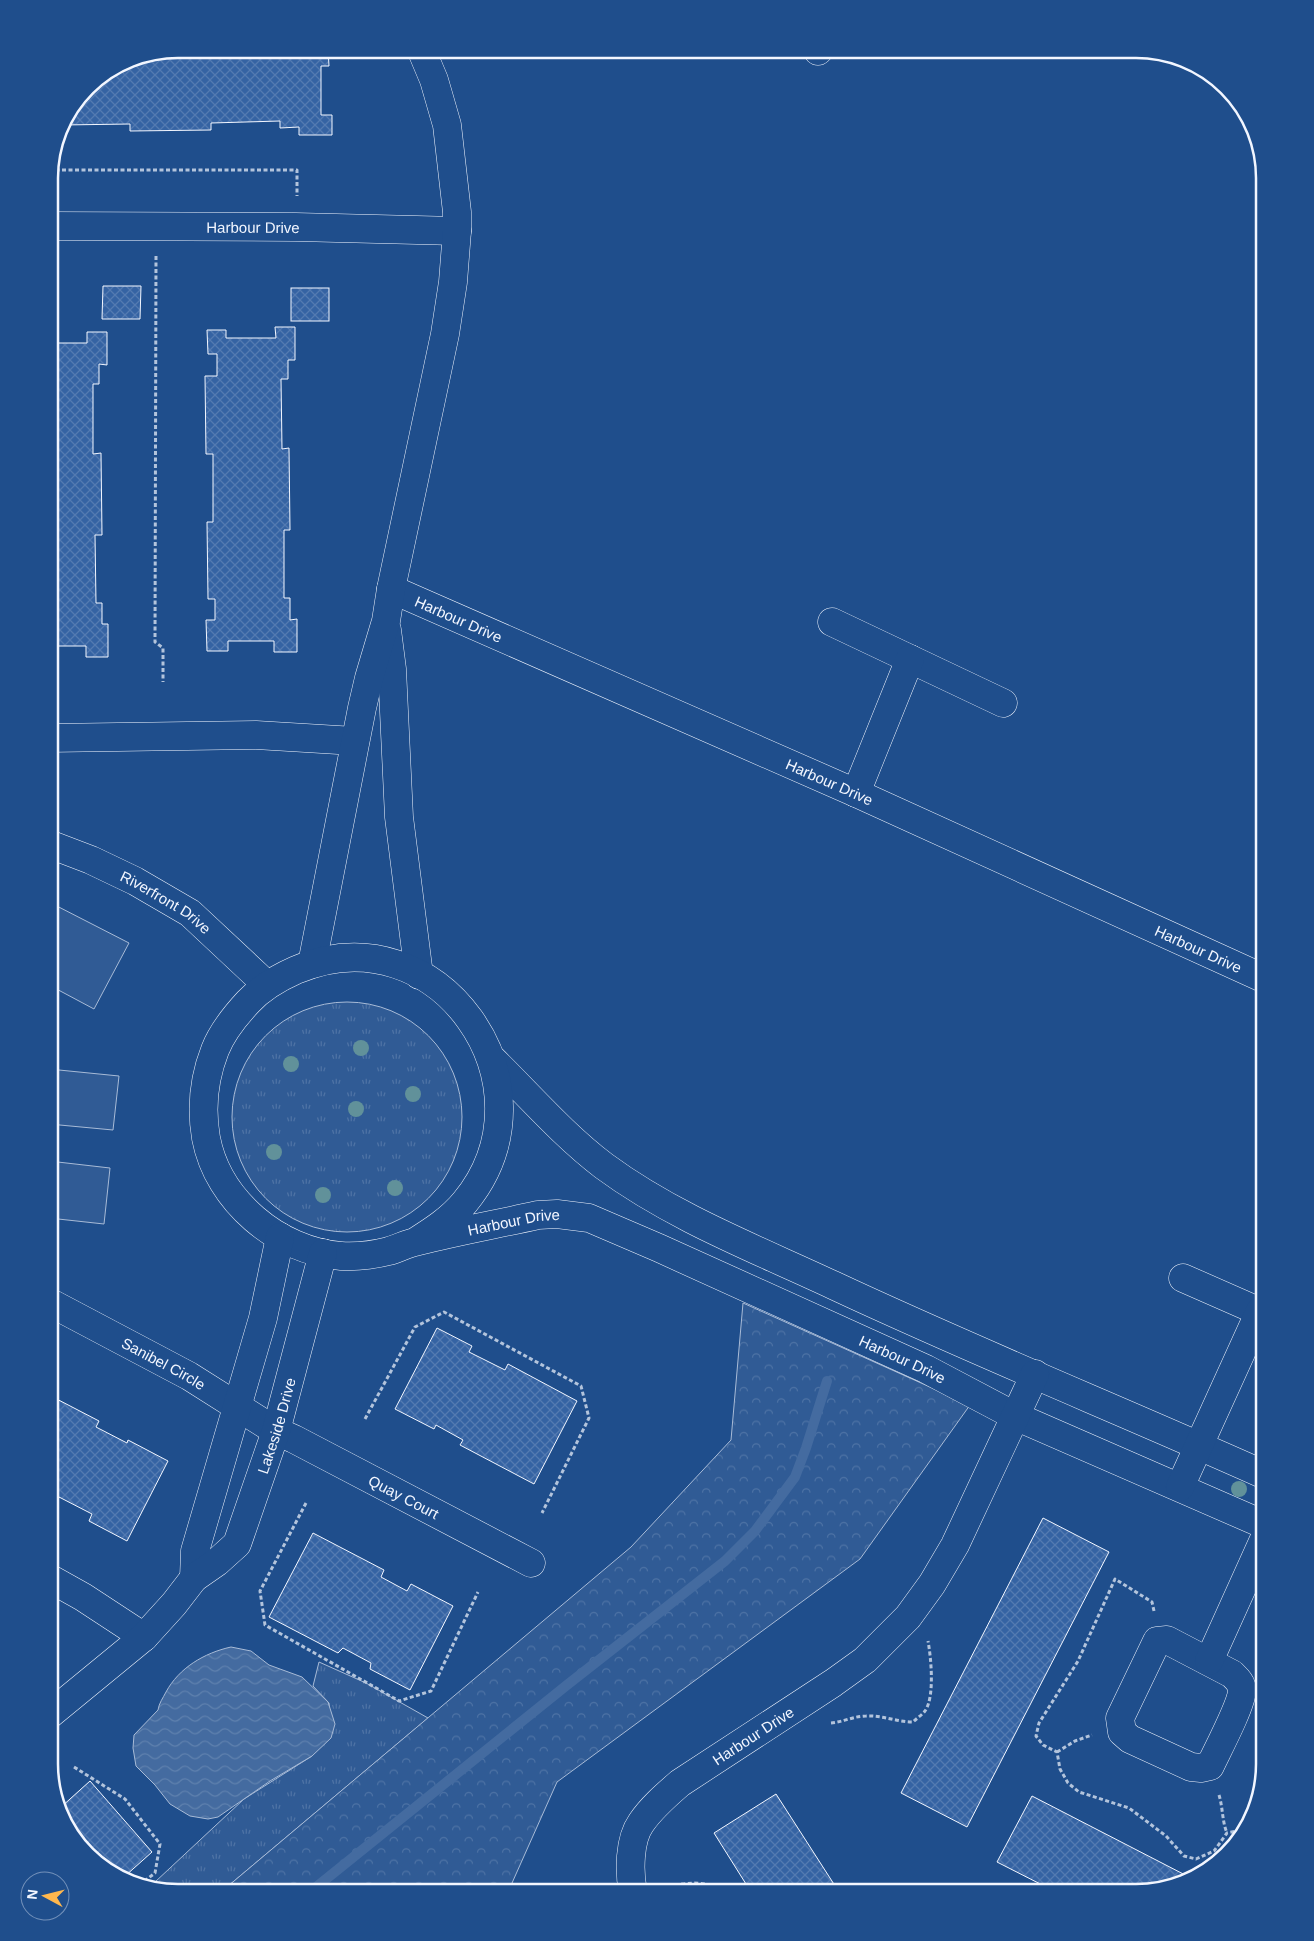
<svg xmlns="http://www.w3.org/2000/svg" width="1314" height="1941" viewBox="0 0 1314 1941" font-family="Helvetica,sans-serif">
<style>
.grass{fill:url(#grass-tufts);stroke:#a8bbd7}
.forest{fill:url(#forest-crowns);stroke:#a8bbd7}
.built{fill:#305b95;stroke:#a8bbd7}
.water{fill:url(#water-waves);stroke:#a8bbd7}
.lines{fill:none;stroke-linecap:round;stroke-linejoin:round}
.stream{stroke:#446ba0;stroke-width:10}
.building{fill:url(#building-cross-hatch);stroke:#f2f6ff}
.minor-casing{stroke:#f2f6ff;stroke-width:29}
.path{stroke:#b3c4dc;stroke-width:3;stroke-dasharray:4 2.5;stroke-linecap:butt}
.minor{stroke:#1f4e8c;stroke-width:28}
.tree{fill:#61919a}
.labels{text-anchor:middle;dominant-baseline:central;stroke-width:4;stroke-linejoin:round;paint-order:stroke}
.street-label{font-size:15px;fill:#f2f6ff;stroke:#1f4e8c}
.rim{fill:none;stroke:#f2f6ff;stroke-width:2.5}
</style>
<defs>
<pattern id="grass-tufts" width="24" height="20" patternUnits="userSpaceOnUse" patternTransform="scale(1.25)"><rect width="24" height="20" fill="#305b95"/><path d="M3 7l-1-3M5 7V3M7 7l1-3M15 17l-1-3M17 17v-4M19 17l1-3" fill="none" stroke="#4e73a5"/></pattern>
<pattern id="forest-crowns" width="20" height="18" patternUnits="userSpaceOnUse" patternTransform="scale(1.25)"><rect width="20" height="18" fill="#305b95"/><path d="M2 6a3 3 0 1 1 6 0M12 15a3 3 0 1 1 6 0" fill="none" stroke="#4e73a5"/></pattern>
<pattern id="water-waves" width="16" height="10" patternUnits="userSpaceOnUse" patternTransform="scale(1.25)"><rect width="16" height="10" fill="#446ba0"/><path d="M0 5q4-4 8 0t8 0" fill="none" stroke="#5f81ae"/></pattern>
<pattern id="building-cross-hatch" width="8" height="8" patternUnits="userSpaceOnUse" patternTransform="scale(1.25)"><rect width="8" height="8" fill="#3563a3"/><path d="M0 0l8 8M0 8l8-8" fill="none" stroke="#537ab1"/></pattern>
</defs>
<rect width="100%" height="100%" fill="#1f4e8c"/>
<g class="grass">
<circle cx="347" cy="1117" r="115"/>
<polygon points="319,1662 366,1683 428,1718 221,1892 169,1892 158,1888 155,1882 244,1799 312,1756 331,1734 329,1703 313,1686"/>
</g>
<polygon class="forest" points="743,1303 970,1405 860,1559 557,1782 508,1892 221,1892 631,1547 731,1440"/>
<g class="built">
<polygon points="49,902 129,943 94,1009 49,985"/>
<polygon points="49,1069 119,1076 113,1130 49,1124"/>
<polygon points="49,1161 110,1168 104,1224 49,1218"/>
</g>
<path class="water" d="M231 1647 251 1651 269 1665 302 1677 328 1702 335 1724 331 1738 312 1756 270 1781 218 1817 208 1819 190 1816 170 1804 155 1785 136 1766 133 1748 134 1735 158 1710C159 1703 163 1698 166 1692 179 1668 204 1653 231 1647Z"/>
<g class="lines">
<polyline class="stream" points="310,1892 567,1685 725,1561 755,1531 795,1477 806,1448 827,1381"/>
</g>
<g class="building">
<polygon points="205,49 283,49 283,57 304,56 304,49 328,49 329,66 321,66 321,115 332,115 332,135 299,135 299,127 280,128 280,121 211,123 211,130 130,131 130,124 62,125 62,131 58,131 59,128 87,86 128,58 151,54 205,53"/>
<polygon points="103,286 141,286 140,319 102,319"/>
<rect x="291" y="288" width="38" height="33"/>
<polygon points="275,327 295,327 295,360 288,360 288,379 281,379 282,449 289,448 290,530 284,530 284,598 290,598 290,620 297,619 297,652 274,652 274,641 228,641 228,651 207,651 206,620 215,620 215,599 208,599 207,522 213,522 213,454 206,454 205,376 217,376 217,354 208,354 207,330 226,330 226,338 276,338"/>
<polygon points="87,332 107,332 107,365 99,364 99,384 93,384 93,454 101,453 102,535 95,535 96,603 102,603 102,624 108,624 108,657 86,657 86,646 49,646 49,343 87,343"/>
<polygon points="437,1328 472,1346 469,1352 505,1370 508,1364 577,1401 534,1484 460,1445 463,1440 436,1425 434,1429 395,1409"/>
<polygon points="49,1395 99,1421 96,1427 127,1443 128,1440 168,1461 127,1541 89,1521 92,1514 59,1497 56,1504 49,1500"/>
<polygon points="1043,1518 1109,1552 967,1827 901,1793"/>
<polygon points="313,1533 384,1570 381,1577 407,1591 411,1584 453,1606 410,1690 370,1669 371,1663 343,1648 338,1653 269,1617"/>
<polygon points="90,1781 152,1852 124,1877 106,1871 66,1828 60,1808"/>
<polygon points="776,1794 839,1892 751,1892 714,1833"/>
<polygon points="1032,1796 1191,1878 1137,1892 1056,1892 997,1862"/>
</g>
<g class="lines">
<g class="minor-casing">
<g id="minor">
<polyline points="818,51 820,49"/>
<path id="s1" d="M49 226 296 227 457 231"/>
<path id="s2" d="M391 589 856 793 1265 979"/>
<polyline points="832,622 1003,703"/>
<polyline points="387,630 392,669 399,817 419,975"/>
<polyline points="49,738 256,735 355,741"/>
<polyline points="856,793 910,659"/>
<path id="s3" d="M49 844 91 860 135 881 190 913 267 985"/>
<polyline points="312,964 362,708 369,678 386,621 391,589 445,334 453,282 457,231 457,212 447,125 434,80 421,49"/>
<path d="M491 1058C528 1094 563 1135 604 1166 673 1217 756 1249 833 1285 976 1352 1122 1411 1265 1475"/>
<path id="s4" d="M415 1242C434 1230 451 1219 465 1202 561 1085 438 909 296 970 278 978 262 987 248 1002 235 1016 222 1032 215 1050 204 1078 201 1109 206 1138 218 1201 278 1251 341 1256 357 1257 373 1255 389 1251 399 1248 408 1243 419 1241 458 1231 498 1224 538 1215L557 1214 589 1218 659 1248 926 1369 1015 1416 1265 1525"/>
<polyline points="1183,1278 1265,1314"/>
<path id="s5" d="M49 1302 189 1376 276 1431 294 1439 531 1563"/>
<polyline points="1180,1487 1260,1311"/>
<polyline points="49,1578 83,1597 144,1637"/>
<polyline points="194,1578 195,1551 263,1318 280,1237"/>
<path d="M1167 1640 1232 1674C1236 1678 1242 1683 1242 1690 1242 1704 1217 1751 1210 1766L1201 1768 1191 1767 1130 1739 1122 1732 1120 1718 1157 1641Z"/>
<polyline points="1209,1661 1265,1537"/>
<path id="s6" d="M49 1715 144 1637 174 1604 194 1578 217 1562 237 1544 276 1431 323 1253"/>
<path id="s7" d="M633 1892C629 1872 629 1840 641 1823 651 1808 666 1795 680 1783L833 1683 865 1660 908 1617 932 1584 955 1545 1035 1374"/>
</g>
</g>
<g class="path">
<polyline points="49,170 297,170 297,196"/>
<polyline points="156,256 155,642 163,648 163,682"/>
<polyline points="51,681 52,707"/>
<polyline points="365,1419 415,1327 444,1312 581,1386 589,1418 542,1513"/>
<polyline points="306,1503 260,1591 265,1625 399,1701 431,1691 478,1592"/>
<polyline points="1154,1611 1152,1602 1115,1579 1078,1661 1039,1723 1036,1736 1043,1745 1057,1752 1060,1769 1068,1783 1079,1792 1129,1808 1166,1836 1184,1856 1196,1859 1214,1851 1227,1833 1242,1830 1248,1826"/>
<path d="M831 1723C843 1722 854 1716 866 1716 882 1715 897 1722 913 1722 917 1718 922 1715 925 1711 935 1697 931 1657 928 1641"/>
<polyline points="1057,1752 1075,1741 1092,1735"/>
<polyline points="74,1767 125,1799 160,1844 155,1873 142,1883"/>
<path d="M1219 1795C1223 1808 1222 1821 1227 1833"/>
<path d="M662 1887C684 1884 704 1878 722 1892"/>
</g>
<use href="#minor" class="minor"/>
</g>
<g class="tree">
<circle cx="361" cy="1048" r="8"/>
<circle cx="291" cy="1064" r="8"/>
<circle cx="413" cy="1094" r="8"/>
<circle cx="356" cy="1109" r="8"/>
<circle cx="274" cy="1152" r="8"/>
<circle cx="395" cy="1188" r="8"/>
<circle cx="323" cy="1195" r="8"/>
<circle cx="1239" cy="1489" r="8"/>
</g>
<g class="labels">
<g class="street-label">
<text stroke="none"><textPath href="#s1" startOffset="204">Harbour Drive</textPath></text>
<text stroke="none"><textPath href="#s2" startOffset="74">Harbour Drive</textPath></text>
<text stroke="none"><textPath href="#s2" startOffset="479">Harbour Drive</textPath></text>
<text stroke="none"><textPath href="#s3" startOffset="131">Riverfront Drive</textPath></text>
<text stroke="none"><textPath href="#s2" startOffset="884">Harbour Drive</textPath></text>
<text stroke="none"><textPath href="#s4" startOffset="1032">Harbour Drive</textPath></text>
<text stroke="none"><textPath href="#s4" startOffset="1452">Harbour Drive</textPath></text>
<text stroke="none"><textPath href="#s5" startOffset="130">Sanibel Circle</textPath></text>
<text stroke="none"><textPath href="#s6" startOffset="380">Lakeside Drive</textPath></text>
<text stroke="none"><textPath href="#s5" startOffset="405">Quay Court</textPath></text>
<text stroke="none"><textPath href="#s7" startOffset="214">Harbour Drive</textPath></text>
</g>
</g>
<path d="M0 0H1314V1941H0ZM178 58H1136A120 120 0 0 1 1256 178V1764A120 120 0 0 1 1136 1884H178A120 120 0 0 1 58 1764V178A120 120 0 0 1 178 58Z" fill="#1f4e8c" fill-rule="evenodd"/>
<path class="rim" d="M178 58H1136A120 120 0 0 1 1256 178V1764A120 120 0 0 1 1136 1884H178A120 120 0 0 1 58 1764V178A120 120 0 0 1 178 58Z"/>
<g transform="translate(45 1896) rotate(277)"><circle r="24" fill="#1f4e8c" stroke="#7391ba"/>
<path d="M0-4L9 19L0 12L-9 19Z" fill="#ffb74d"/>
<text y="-8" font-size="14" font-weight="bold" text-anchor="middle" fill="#f2f6ff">N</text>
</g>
</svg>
